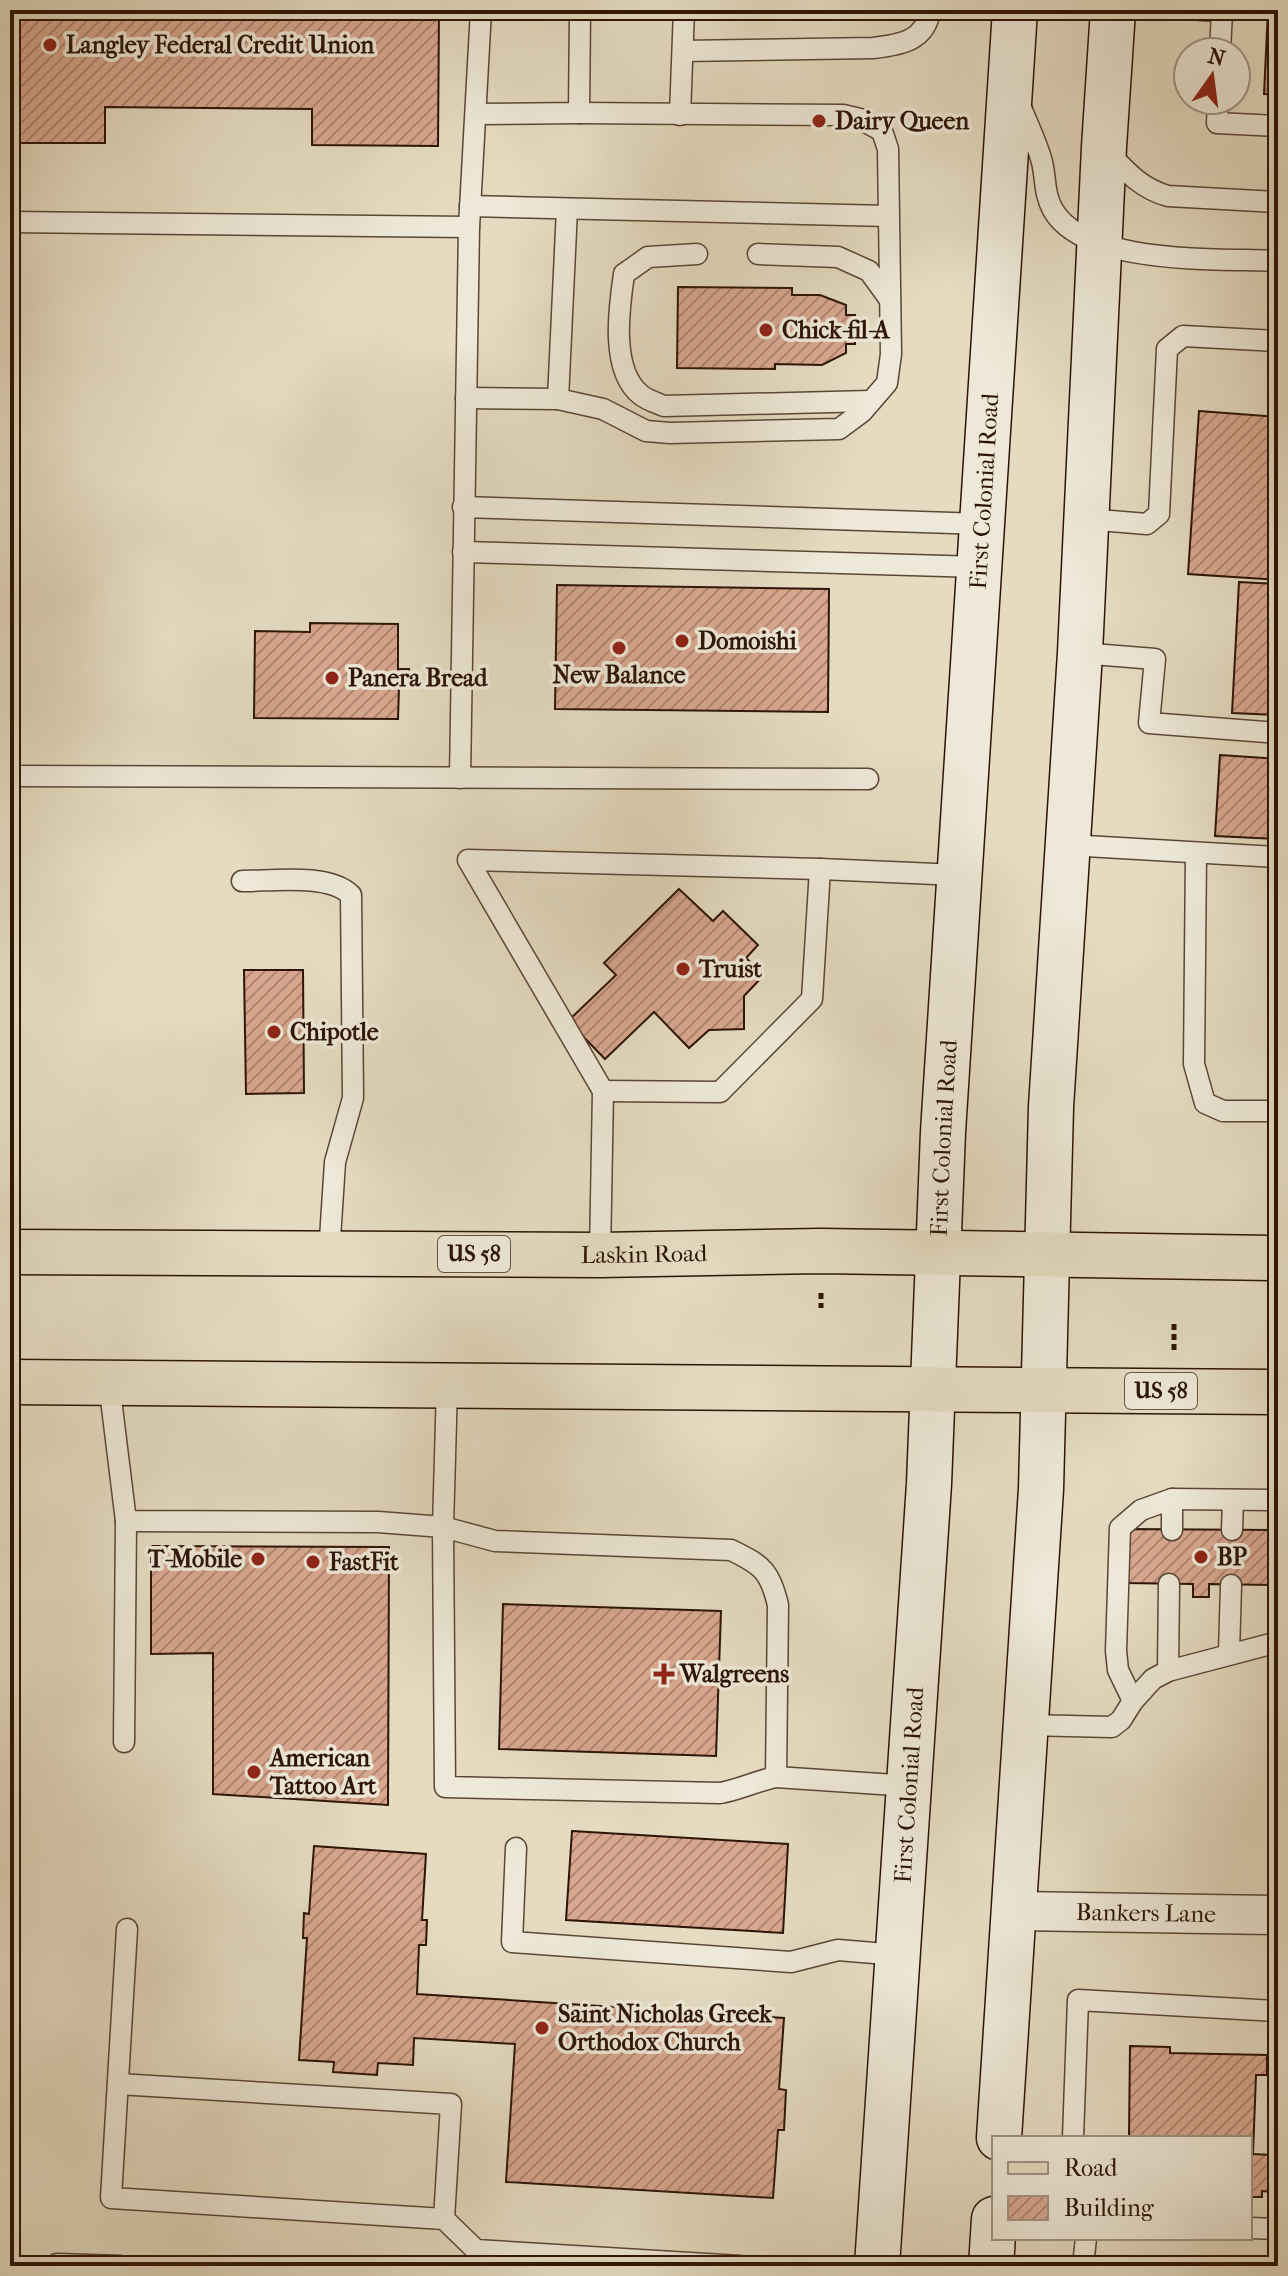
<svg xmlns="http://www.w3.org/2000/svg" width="1288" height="2276" viewBox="0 0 1288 2276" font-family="'IM FELL French Canon',serif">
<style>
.building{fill:url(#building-hatch);stroke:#2d1407;stroke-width:2}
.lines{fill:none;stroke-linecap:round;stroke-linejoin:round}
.service-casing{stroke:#5b4636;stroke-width:23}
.minor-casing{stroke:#5b4636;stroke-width:41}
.secondary-casing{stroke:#2d1407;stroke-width:47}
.primary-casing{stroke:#2d1407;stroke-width:47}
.path{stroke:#2d1407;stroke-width:5;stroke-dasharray:6 4;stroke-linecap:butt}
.service{stroke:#ede8d7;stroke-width:20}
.minor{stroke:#ede8d7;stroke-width:38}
.secondary{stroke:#ede8d7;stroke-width:44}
.primary{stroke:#e4dbc1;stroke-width:44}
.poi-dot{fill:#8f2418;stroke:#ede8d7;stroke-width:3}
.labels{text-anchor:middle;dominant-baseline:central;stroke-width:7;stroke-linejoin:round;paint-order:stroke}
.shield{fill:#ede8d7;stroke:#675445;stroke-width:2}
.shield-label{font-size:22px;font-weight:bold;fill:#2d1407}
.poi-label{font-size:24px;font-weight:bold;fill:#2d1407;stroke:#ede8d7;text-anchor:start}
.street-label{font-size:24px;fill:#2d1407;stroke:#ede8d7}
</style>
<defs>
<pattern id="building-hatch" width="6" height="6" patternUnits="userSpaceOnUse" patternTransform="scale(2)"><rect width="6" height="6" fill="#d8a78f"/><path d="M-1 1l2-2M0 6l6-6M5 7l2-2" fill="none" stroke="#b08773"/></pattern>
</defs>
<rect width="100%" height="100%" fill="#e4dbc1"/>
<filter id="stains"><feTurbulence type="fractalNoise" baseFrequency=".0025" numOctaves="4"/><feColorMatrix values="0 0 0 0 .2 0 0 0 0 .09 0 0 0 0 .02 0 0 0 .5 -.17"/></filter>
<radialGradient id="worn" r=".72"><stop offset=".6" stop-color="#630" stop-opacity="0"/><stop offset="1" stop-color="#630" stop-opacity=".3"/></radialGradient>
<g class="building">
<polygon points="10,10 439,10 438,146 312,145 312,109 105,107 105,143 10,143"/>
<polygon points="1268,10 1278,10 1278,95 1264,94"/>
<polygon points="678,287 792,288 792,295 820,295 846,305 846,315 855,315 855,344 846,344 846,353 822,365 775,364 775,369 677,368"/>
<polygon points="1199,411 1278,417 1278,580 1188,574"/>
<polygon points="1239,582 1278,584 1278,715 1232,713"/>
<polygon points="557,585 829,589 828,712 555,709"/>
<polygon points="310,623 398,624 398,669 409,669 409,687 399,687 398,719 254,718 255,631 310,632"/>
<polygon points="1220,755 1278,759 1278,839 1215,836"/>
<polygon points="679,889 713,921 723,911 758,945 746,958 764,975 744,996 744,1029 709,1030 689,1048 654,1012 605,1059 568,1021 616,975 604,963"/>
<polygon points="244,970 303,970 304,1093 246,1094"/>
<polygon points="1125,1529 1277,1530 1277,1585 1209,1584 1209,1597 1193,1597 1193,1584 1125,1583"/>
<polygon points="151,1546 389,1547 388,1805 213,1794 213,1653 151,1654"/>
<polygon points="503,1604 721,1611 716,1756 499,1749"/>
<polygon points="572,1831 788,1844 783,1933 566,1920"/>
<polygon points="314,1846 426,1854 422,1920 427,1920 426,1945 419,1945 417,1994 784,2018 779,2089 786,2090 784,2130 778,2130 773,2198 506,2182 515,2044 414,2038 413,2065 378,2063 377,2075 333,2072 334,2062 299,2060 307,1938 303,1938 304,1913 309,1914"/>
<polygon points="1130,2046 1170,2047 1170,2053 1267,2055 1267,2075 1256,2075 1253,2154 1273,2155 1271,2192 1262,2191 1262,2197 1250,2197 1250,2138 1129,2138"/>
</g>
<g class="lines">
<g class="service-casing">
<g id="service">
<polyline points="1201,10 1222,11 1220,52"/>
<path d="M683 51 873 48C900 45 926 41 930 10"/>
<polyline points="1218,100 1217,123 1278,126"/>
<path d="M1020 105C1027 123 1037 143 1042 162 1046 179 1044 194 1053 210 1085 266 1220 258 1278 261"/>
<polyline points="476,114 579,113 580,10"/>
<polyline points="680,115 684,10"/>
<path d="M1107 151C1126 171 1140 188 1168 196L1278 202"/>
<polyline points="470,206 888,216"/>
<polyline points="10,222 469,227"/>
<path d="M697 254 648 257 624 274C619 308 610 371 641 395 647 400 657 403 664 406L871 401"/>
<polyline points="758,254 838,257 869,271 890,300"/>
<polyline points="466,398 558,399 603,409 646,431 670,433 839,429 862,412 887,383 891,354 888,149 882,131 860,119 843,115 579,113"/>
<polyline points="558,399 567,209"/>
<polyline points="463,507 983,524"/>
<polyline points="1086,519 1147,524 1159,514 1167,349 1183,336 1278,341"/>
<polyline points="463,552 980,567"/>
<polyline points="1080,653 1155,659 1149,723 1278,733"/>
<polyline points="10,776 868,779"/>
<polyline points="460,778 469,227 481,10"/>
<polyline points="1068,845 1278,857"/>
<polyline points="1196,853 1194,1064 1205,1103 1223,1111 1278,1111"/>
<path d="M242 881C272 881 329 873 351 895L353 1098 335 1162 329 1254"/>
<polyline points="603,1091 720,1092 812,999 820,869"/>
<polyline points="600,1255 603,1091 468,860 820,869 959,875"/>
<path d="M109 1383 126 1521 378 1522 443 1527 495 1541 731 1550C762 1565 770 1571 778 1605L776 1777"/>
<path d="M447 1386 443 1527 445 1787 720 1793C739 1790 756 1781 776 1777L910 1786"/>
<polyline points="1172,1530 1172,1499"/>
<polyline points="1232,1530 1233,1500"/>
<polyline points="1229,1653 1231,1585"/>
<polyline points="1168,1671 1169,1584"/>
<polyline points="1133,1701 1153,1679 1168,1671 1278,1642"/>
<polyline points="1026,1725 1112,1727 1121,1720 1133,1701 1118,1670 1116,1651 1120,1528 1141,1510 1172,1499 1278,1500"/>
<polyline points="124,1742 126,1521"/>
<polyline points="516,1848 512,1942 791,1962 838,1950 898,1955"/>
<polyline points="127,1929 111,2198 444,2219 476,2250 740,2266"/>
<polyline points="118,2084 451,2104 444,2219"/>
<polyline points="1073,2138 1078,2000 1278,2011"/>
<polyline points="1250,2228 1278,2229"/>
<polyline points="57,2266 57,2264 120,2266"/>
<polyline points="1083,2266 1086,2238"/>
</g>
</g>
<g class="minor-casing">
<g id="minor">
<path id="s1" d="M1014 1911 1278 1915"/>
</g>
</g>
<g class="secondary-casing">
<g id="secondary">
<polyline points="999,2138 1041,1489 1051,1107 1080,653 1104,147 1113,10"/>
<path id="s2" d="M877 2266 929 1484 943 1132 1015 10"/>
<polyline points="991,2266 994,2219"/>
</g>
</g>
<g class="primary-casing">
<g id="primary">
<path id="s3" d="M10 1252 600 1255 820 1251 1278 1258"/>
<polyline points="10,1382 1278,1392"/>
</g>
</g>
<g class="path">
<polyline points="821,1293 821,1308"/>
<polyline points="1174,1324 1174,1351"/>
</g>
<use href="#service" class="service"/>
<use href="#minor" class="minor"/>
<use href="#secondary" class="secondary"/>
<use href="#primary" class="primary"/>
</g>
<g class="poi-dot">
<circle cx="50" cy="45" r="8"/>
<circle cx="819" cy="121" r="8"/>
<circle cx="766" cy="330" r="8"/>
<circle cx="682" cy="641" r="8"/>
<circle cx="619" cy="648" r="8"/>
<circle cx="332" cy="678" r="8"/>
<circle cx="683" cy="969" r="8"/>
<circle cx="274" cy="1032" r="8"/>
<circle cx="1201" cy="1557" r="8"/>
<circle cx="258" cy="1559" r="8"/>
<circle cx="313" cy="1562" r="8"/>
<path d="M660 1662h8v8h8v8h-8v8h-8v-8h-8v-8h8z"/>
<circle cx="254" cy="1772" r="8"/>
<circle cx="542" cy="2028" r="8"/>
</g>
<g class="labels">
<g class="shield">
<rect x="438" y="1236" width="72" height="36" rx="6"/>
<rect x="1125" y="1373" width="72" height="36" rx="6"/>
</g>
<g class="shield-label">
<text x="474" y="1254">US 58</text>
<text x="1161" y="1391">US 58</text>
</g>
<g class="poi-label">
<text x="66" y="45">Langley Federal Credit Union</text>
<text x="835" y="121">Dairy Queen</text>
<text x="782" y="330">Chick-fil-A</text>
<text x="698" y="641">Domoishi</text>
<text x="619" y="675" text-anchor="middle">New Balance</text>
<text x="348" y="678">Panera Bread</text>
<text x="699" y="969">Truist</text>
<text x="290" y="1032">Chipotle</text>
<text x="1217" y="1557">BP</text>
<text x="242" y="1559" text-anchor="end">T-Mobile</text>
<text x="329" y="1562">FastFit</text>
<text x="680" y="1674">Walgreens</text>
<text x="270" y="1758">American<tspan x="270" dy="28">Tattoo Art</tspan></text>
<text x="558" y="2014">Saint Nicholas Greek<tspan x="558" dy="28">Orthodox Church</tspan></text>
</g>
<g class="street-label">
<text stroke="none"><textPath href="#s2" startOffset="1778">First Colonial Road</textPath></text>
<text stroke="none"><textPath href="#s2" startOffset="1130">First Colonial Road</textPath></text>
<text stroke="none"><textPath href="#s3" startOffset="634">Laskin Road</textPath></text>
<text stroke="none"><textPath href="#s2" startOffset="482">First Colonial Road</textPath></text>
<text stroke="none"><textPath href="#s1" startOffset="132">Bankers Lane</textPath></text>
</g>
</g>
<rect width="1288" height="2276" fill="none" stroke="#e4dbc1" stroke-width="40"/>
<rect x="12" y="12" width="1264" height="2252" fill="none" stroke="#2d1407" stroke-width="4"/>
<rect x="20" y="20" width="1248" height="2236" fill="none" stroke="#2d1407" stroke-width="2"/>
<rect x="992" y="2136" width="260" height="104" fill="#ede8d7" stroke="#a09384" stroke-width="2"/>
<rect x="1008" y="2162" width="40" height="12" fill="#e4dbc1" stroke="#a09384" stroke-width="2"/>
<text x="1064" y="2176" font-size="24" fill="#2d1407">Road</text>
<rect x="1008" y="2196" width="40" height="24" fill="url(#building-hatch)" stroke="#a09384" stroke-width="2"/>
<text x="1064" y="2216" font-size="24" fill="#2d1407">Building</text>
<g transform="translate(1212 76) rotate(14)"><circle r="38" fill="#ede8d7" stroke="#a09384" stroke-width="2"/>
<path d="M0-6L14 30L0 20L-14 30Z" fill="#8f2418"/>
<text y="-12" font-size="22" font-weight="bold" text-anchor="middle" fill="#2d1407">N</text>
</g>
<rect width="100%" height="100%" filter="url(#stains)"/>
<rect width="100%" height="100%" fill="url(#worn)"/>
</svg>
